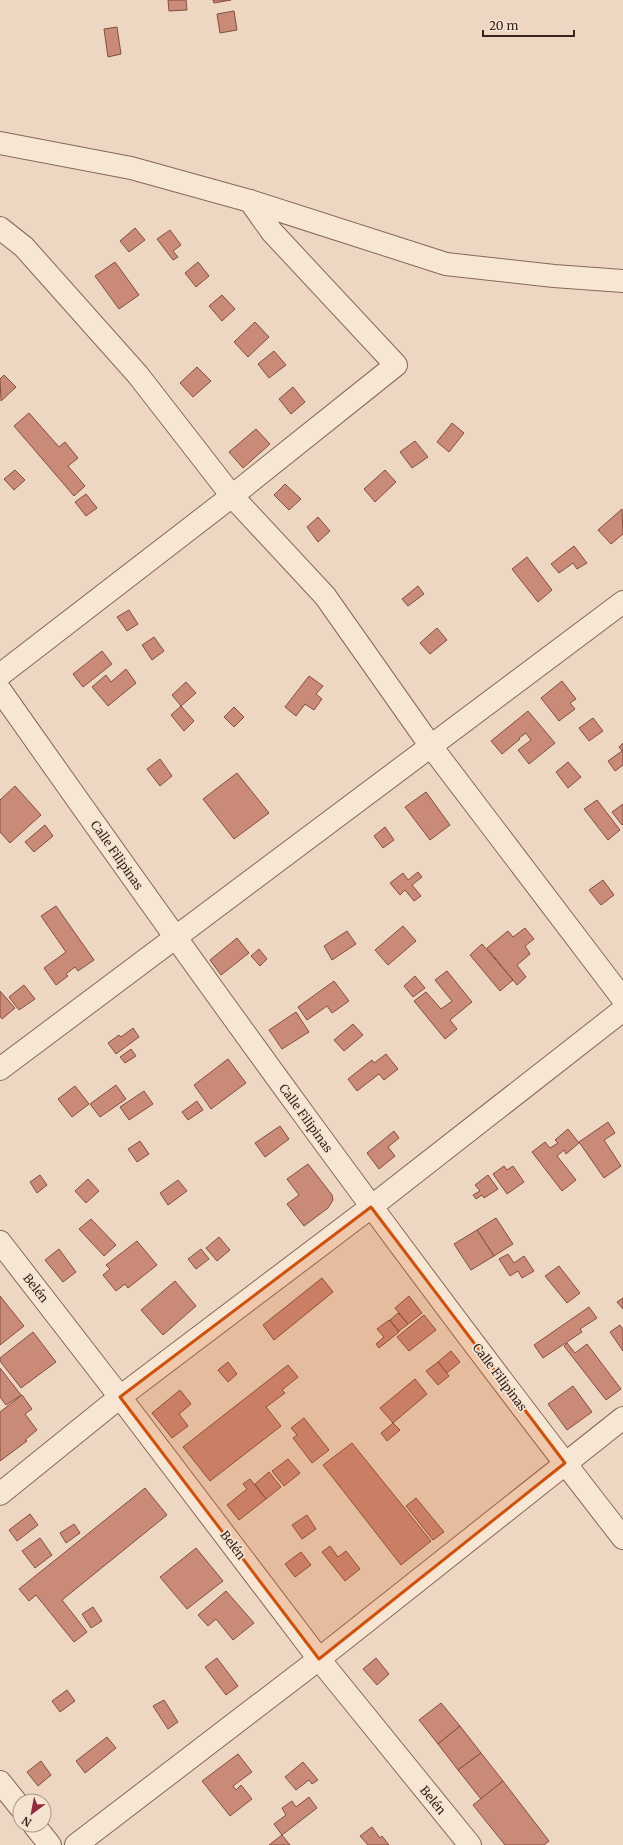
<svg xmlns="http://www.w3.org/2000/svg" width="623" height="1845" viewBox="0 0 623 1845" font-family="Merriweather,serif">
<style>
.building{fill:#ca8a78;stroke:#844e40}
.lines{fill:none;stroke-linecap:round;stroke-linejoin:round}
.minor-casing{stroke:#866859;stroke-width:24}
.minor{stroke:#f8e6d4;stroke-width:22}
.marked{fill:#cd510f;fill-opacity:0.2;stroke:#cd510f;stroke-width:3;stroke-linejoin:round}
.labels{text-anchor:middle;dominant-baseline:central;stroke-width:3.5;stroke-linejoin:round;paint-order:stroke}
.street-label{font-size:12px;fill:#36241d;stroke:#f4e3d1}
</style>
<rect width="100%" height="100%" fill="#edd7c2"/>
<g class="building">
<polygon points="168,0 186,0 187,10 169,11"/>
<polygon points="213,0 231,0 214,3"/>
<polygon points="234,11 237,30 220,33 217,14"/>
<polygon points="117,27 121,54 108,57 104,29"/>
<polygon points="135,228 145,240 129,252 120,241"/>
<polygon points="170,230 181,245 173,251 178,257 173,260 157,239"/>
<polygon points="115,262 139,295 119,309 95,276"/>
<polygon points="198,262 209,276 196,287 185,273"/>
<polygon points="222,295 235,309 222,321 209,306"/>
<polygon points="255,322 269,337 248,357 234,342"/>
<polygon points="274,351 286,365 269,378 258,364"/>
<polygon points="197,367 211,381 193,397 180,383"/>
<polygon points="4,375 16,387 1,401 0,379"/>
<polygon points="293,387 305,402 291,414 279,399"/>
<polygon points="29,413 59,447 65,442 78,458 68,466 85,486 74,496 14,426"/>
<polygon points="452,423 464,433 449,452 437,442"/>
<polygon points="256,429 270,444 243,468 229,452"/>
<polygon points="415,441 428,457 412,468 400,452"/>
<polygon points="15,470 25,480 14,490 4,479"/>
<polygon points="385,470 396,482 375,502 364,489"/>
<polygon points="285,484 301,499 289,510 274,495"/>
<polygon points="86,494 97,508 86,516 75,502"/>
<polygon points="622,509 623,534 611,544 598,530"/>
<polygon points="318,517 330,531 318,542 307,527"/>
<polygon points="574,546 587,563 577,569 573,563 559,573 551,564"/>
<polygon points="527,557 552,590 538,602 512,569"/>
<polygon points="418,586 424,594 408,606 402,599"/>
<polygon points="129,610 138,624 127,631 117,617"/>
<polygon points="437,628 447,640 430,654 420,643"/>
<polygon points="154,637 164,651 152,660 142,645"/>
<polygon points="102,651 112,664 83,687 73,674"/>
<polygon points="126,669 136,683 108,706 92,687 106,675 111,682"/>
<polygon points="309,676 323,686 316,694 322,699 314,710 305,704 296,716 285,707"/>
<polygon points="562,681 576,699 570,703 575,709 559,721 541,698"/>
<polygon points="186,682 196,693 181,706 172,695"/>
<polygon points="181,706 194,721 184,731 171,715"/>
<polygon points="234,707 244,717 234,727 224,717"/>
<polygon points="528,711 555,743 529,764 518,750 531,740 526,733 519,738 520,739 502,754 491,741"/>
<polygon points="593,718 603,731 589,741 579,728"/>
<polygon points="623,743 623,765 615,771 608,761 622,751 619,747"/>
<polygon points="160,759 172,776 160,786 147,769"/>
<polygon points="568,762 581,777 568,788 556,772"/>
<polygon points="237,773 269,813 234,839 203,799"/>
<polygon points="15,786 41,815 10,843 0,832 0,800"/>
<polygon points="426,792 450,825 430,840 405,807"/>
<polygon points="597,800 620,830 608,840 584,809"/>
<polygon points="623,804 623,824 622,825 612,812"/>
<polygon points="45,825 53,836 34,852 25,842"/>
<polygon points="385,827 394,840 383,848 374,836"/>
<polygon points="418,872 422,877 412,885 421,896 414,901 405,890 400,895 390,883 403,873 408,880"/>
<polygon points="603,880 614,895 601,905 589,890"/>
<polygon points="56,906 94,960 78,971 75,967 66,974 68,976 56,985 44,968 66,952 41,916"/>
<polygon points="403,926 416,941 388,965 375,950"/>
<polygon points="525,928 534,939 525,946 530,954 517,965 526,977 517,985 487,948 508,931 513,937"/>
<polygon points="347,931 356,944 332,960 324,946"/>
<polygon points="237,938 249,953 221,975 210,960"/>
<polygon points="482,944 513,980 500,991 470,955"/>
<polygon points="259,949 267,959 260,966 251,956"/>
<polygon points="447,971 472,1002 450,1020 457,1029 445,1039 414,1001 426,992 441,1009 452,1001 435,980"/>
<polygon points="415,976 425,988 413,997 404,986"/>
<polygon points="334,981 349,1001 332,1013 327,1006 307,1020 298,1007"/>
<polygon points="24,985 35,999 19,1010 9,997"/>
<polygon points="0,991 15,1008 2,1019 0,1016"/>
<polygon points="296,1012 309,1032 282,1049 269,1030"/>
<polygon points="353,1024 363,1035 344,1051 334,1040"/>
<polygon points="133,1028 139,1037 116,1054 108,1043 119,1035 121,1037"/>
<polygon points="131,1049 136,1056 125,1063 120,1057"/>
<polygon points="386,1054 398,1069 384,1080 379,1074 357,1091 348,1079 372,1060 374,1063"/>
<polygon points="228,1059 246,1083 211,1109 194,1085"/>
<polygon points="116,1085 126,1099 100,1117 90,1104"/>
<polygon points="75,1086 89,1104 72,1117 58,1099"/>
<polygon points="144,1091 153,1104 129,1120 120,1107"/>
<polygon points="197,1101 203,1110 188,1120 182,1112"/>
<polygon points="608,1122 615,1133 604,1140 621,1166 604,1178 579,1142"/>
<polygon points="280,1126 289,1139 265,1157 255,1143"/>
<polygon points="568,1129 579,1143 566,1154 564,1150 557,1156 576,1180 562,1191 532,1152 545,1142 550,1148 558,1143 555,1140"/>
<polygon points="394,1131 399,1138 388,1147 395,1156 379,1169 367,1153"/>
<polygon points="140,1141 149,1154 137,1162 128,1149"/>
<polygon points="308,1164 332,1195 333,1200 328,1208 304,1226 287,1204 299,1195 287,1179"/>
<polygon points="504,1166 507,1170 513,1166 524,1182 507,1194 493,1174"/>
<polygon points="40,1175 47,1185 37,1193 30,1182"/>
<polygon points="488,1175 498,1189 484,1198 482,1195 476,1199 473,1195 480,1191 475,1185"/>
<polygon points="88,1179 99,1191 86,1203 75,1191"/>
<polygon points="178,1180 187,1191 168,1205 160,1193"/>
<polygon points="496,1218 513,1244 494,1256 477,1230"/>
<polygon points="91,1219 116,1245 104,1256 79,1229"/>
<polygon points="477,1230 494,1256 471,1270 454,1244"/>
<polygon points="219,1237 230,1250 217,1261 206,1248"/>
<polygon points="137,1241 157,1265 128,1288 125,1284 116,1291 103,1275 110,1269 106,1265"/>
<polygon points="59,1249 76,1272 63,1282 45,1260"/>
<polygon points="201,1249 209,1259 196,1269 188,1259"/>
<polygon points="508,1254 514,1263 524,1256 534,1271 522,1278 518,1271 510,1276 499,1259"/>
<polygon points="559,1266 580,1293 567,1303 545,1276"/>
<polygon points="322,1278 333,1292 274,1340 263,1325"/>
<polygon points="175,1281 196,1306 163,1335 141,1310"/>
<polygon points="0,1296 24,1326 0,1345"/>
<polygon points="409,1296 422,1313 408,1324 395,1308"/>
<polygon points="623,1298 623,1309 617,1302"/>
<polygon points="589,1307 597,1318 580,1329 582,1332 543,1358 534,1345"/>
<polygon points="398,1313 408,1324 399,1331 390,1320"/>
<polygon points="424,1315 436,1330 409,1351 397,1337"/>
<polygon points="389,1320 399,1332 379,1348 376,1344 384,1337 377,1329"/>
<polygon points="620,1325 623,1330 623,1351 610,1332"/>
<polygon points="33,1332 56,1362 21,1388 0,1361 0,1358"/>
<polygon points="567,1343 575,1353 587,1344 621,1389 606,1400 564,1346"/>
<polygon points="451,1351 460,1362 447,1373 438,1362"/>
<polygon points="228,1362 237,1374 228,1382 218,1370"/>
<polygon points="438,1362 449,1376 438,1385 426,1371"/>
<polygon points="288,1365 298,1377 282,1390 285,1393 266,1407 281,1426 210,1481 183,1447"/>
<polygon points="0,1368 21,1395 6,1405 0,1397"/>
<polygon points="415,1379 427,1394 393,1423 380,1408"/>
<polygon points="573,1386 592,1412 567,1430 548,1404"/>
<polygon points="180,1390 191,1404 179,1414 188,1426 172,1438 152,1413"/>
<polygon points="22,1395 32,1409 25,1414 37,1430 25,1440 27,1441 0,1461 0,1412"/>
<polygon points="304,1418 329,1450 312,1463 293,1438 297,1435 291,1428"/>
<polygon points="393,1423 400,1430 387,1441 381,1433"/>
<polygon points="352,1443 431,1541 401,1565 323,1465"/>
<polygon points="288,1459 300,1473 284,1486 272,1471"/>
<polygon points="269,1472 281,1487 266,1499 255,1484"/>
<polygon points="250,1479 266,1499 239,1520 227,1505 247,1489 243,1484"/>
<polygon points="145,1488 167,1515 62,1600 87,1632 74,1642 36,1595 29,1601 19,1589"/>
<polygon points="416,1498 444,1532 433,1540 406,1506"/>
<polygon points="30,1514 38,1525 17,1541 9,1530"/>
<polygon points="307,1515 316,1529 302,1539 292,1525"/>
<polygon points="74,1524 80,1533 66,1543 60,1533"/>
<polygon points="40,1538 52,1555 35,1568 22,1551"/>
<polygon points="330,1546 338,1557 346,1551 360,1569 345,1581 322,1552"/>
<polygon points="196,1548 223,1581 187,1609 160,1577"/>
<polygon points="301,1552 311,1565 295,1577 285,1564"/>
<polygon points="226,1591 254,1623 233,1640 216,1619 208,1626 198,1615"/>
<polygon points="93,1607 102,1621 91,1628 82,1614"/>
<polygon points="217,1658 238,1686 226,1695 205,1667"/>
<polygon points="376,1658 389,1674 377,1685 363,1669"/>
<polygon points="67,1690 75,1701 60,1712 52,1701"/>
<polygon points="164,1700 178,1722 168,1729 153,1706"/>
<polygon points="441,1703 460,1726 438,1744 419,1720"/>
<polygon points="460,1726 481,1753 458,1770 438,1744"/>
<polygon points="107,1737 116,1748 85,1773 76,1761"/>
<polygon points="481,1753 503,1781 481,1799 458,1770"/>
<polygon points="238,1754 252,1772 233,1786 236,1790 241,1785 252,1799 230,1816 202,1781"/>
<polygon points="41,1761 51,1775 38,1786 27,1772"/>
<polygon points="303,1762 318,1780 312,1784 309,1780 296,1790 285,1777"/>
<polygon points="503,1781 549,1841 544,1845 505,1845 473,1805"/>
<polygon points="309,1797 317,1808 282,1835 274,1824 286,1815 282,1808 292,1801 296,1807"/>
<polygon points="372,1827 380,1838 382,1836 389,1845 368,1845 360,1836"/>
<polygon points="282,1835 290,1845 269,1845"/>
</g>
<g class="lines">
<g class="minor-casing">
<g id="minor">
<polyline points="0,143 131,168 250,201 446,264 554,276 623,281"/>
<polyline points="0,228 24,247 138,375 232,496 325,596 430,745 623,999"/>
<polyline points="0,675 232,496 396,365 272,232 250,201"/>
<path d="M0 690C202 977 407 1261 623 1538"/>
<polyline points="0,1069 623,602"/>
<polyline points="0,1242 120,1397 319,1659 470,1845"/>
<polyline points="0,1494 120,1397 371,1207 623,1010"/>
<polyline points="0,1782 20,1807"/>
<polyline points="34,1825 50,1845"/>
<polyline points="76,1845 319,1659 623,1418"/>
</g>
</g>
<use href="#minor" class="minor"/>
</g>
<path class="marked" d="M371 1207 565 1463 319 1659 120 1397Z"/>
<g class="labels">
<g class="street-label">
<text transform="translate(117 855) rotate(55)">Calle Filipinas</text>
<text transform="translate(306 1118) rotate(54)">Calle Filipinas</text>
<text transform="translate(36 1288) rotate(52)">Belén</text>
<text transform="translate(500 1377) rotate(53)">Calle Filipinas</text>
<text transform="translate(233 1545) rotate(53)">Belén</text>
<text transform="translate(433 1800) rotate(51)">Belén</text>
</g>
</g>
<g transform="translate(32 1813) rotate(212)"><circle r="19" fill="#f4e3d1" stroke="#a89789"/>
<path d="M0-3L7 15L0 10L-7 15Z" fill="#932b40"/>
<text y="-6" font-size="11" font-weight="bold" text-anchor="middle" fill="#36241d">N</text>
</g>
<path d="M483 30v6h91v-6" fill="none" stroke="#36241d" stroke-width="2"/>
<text x="489" y="30" font-size="12" fill="#36241d" stroke="#f4e3d1" stroke-width="3" paint-order="stroke">20 m</text>
</svg>
